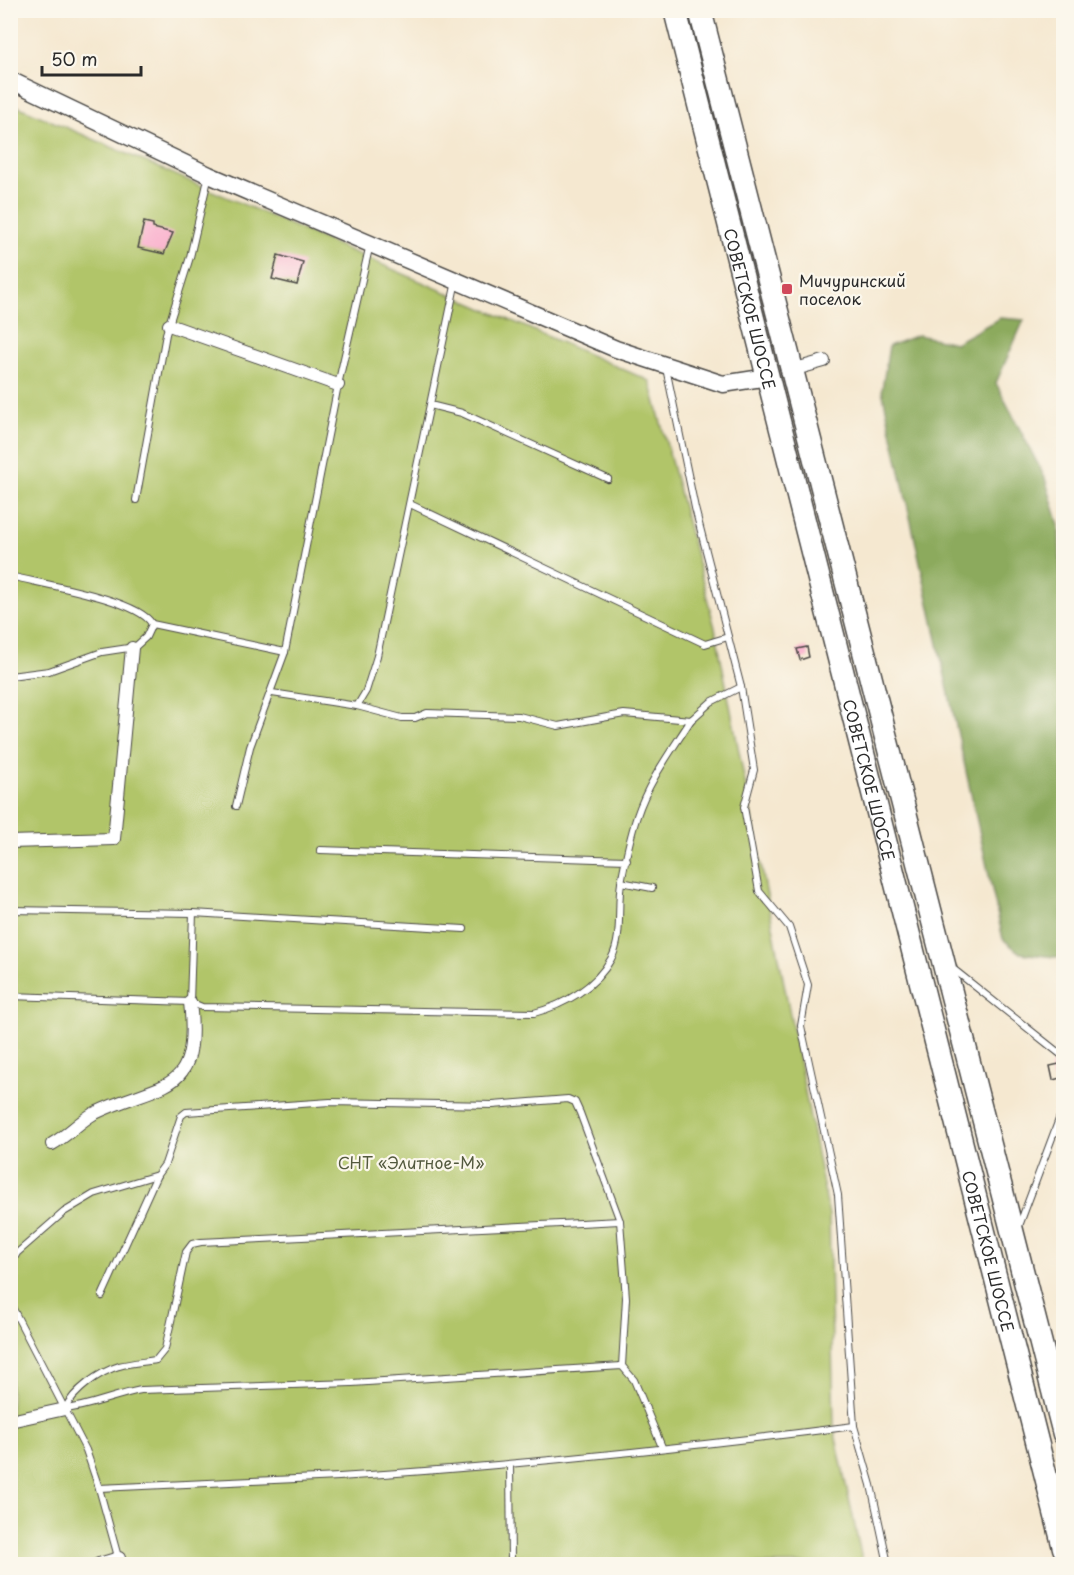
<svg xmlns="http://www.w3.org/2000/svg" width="1074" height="1575" viewBox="0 0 1074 1575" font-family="'Playpen Sans',sans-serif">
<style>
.green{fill:#b1c569;stroke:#6e784a;stroke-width:1.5}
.forest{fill:#8caa5d;stroke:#5c6a44;stroke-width:1.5}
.building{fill:#f9a7c9}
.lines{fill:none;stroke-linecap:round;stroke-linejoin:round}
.lane-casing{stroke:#494744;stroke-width:8}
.street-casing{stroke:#494744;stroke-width:14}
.secondary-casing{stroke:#494744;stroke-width:19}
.highway-casing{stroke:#494744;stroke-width:25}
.lane{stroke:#fff;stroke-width:6}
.street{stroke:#fff;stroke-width:12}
.secondary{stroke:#fff;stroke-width:16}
.highway{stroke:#fff;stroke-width:22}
.poi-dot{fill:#d1495b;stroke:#fbf7ec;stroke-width:2}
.labels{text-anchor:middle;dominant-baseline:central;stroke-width:4.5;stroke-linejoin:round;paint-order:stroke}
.poi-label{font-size:16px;fill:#2b2b2b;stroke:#fbf7ec;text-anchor:start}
.street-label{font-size:16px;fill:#2b2b2b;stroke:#fbf7ec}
.park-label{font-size:16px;fill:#53593e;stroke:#fbf7ec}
</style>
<rect width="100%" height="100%" fill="#fbf7ec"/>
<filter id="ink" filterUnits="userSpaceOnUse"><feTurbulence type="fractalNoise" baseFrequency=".0167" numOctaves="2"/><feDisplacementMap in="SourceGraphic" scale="12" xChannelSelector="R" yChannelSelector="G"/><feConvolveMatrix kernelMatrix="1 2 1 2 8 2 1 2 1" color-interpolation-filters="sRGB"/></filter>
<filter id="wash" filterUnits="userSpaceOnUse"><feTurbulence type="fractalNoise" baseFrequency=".008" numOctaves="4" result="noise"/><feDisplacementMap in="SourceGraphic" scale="24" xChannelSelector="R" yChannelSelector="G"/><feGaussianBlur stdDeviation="1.35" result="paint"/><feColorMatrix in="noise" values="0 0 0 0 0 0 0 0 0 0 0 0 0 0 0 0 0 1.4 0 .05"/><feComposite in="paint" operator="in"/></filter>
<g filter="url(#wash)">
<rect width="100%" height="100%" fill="#f5e8d0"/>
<polygon class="green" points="10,103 650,381 715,628 829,1215 834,1429 863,1564 11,1564"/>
<polygon class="forest" points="1000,318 1024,320 996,383 1045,478 1059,525 1061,597 1064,599 1063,958 1020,953 1003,939 882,390 889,346 918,335 955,343"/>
<g id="blocks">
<g class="building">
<polygon points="144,222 153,224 153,228 173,233 164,254 138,248"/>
<polygon points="278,255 303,262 297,285 272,279"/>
<polygon points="807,647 809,657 800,660 797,649"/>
<polygon points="1064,1063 1064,1077 1053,1080 1050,1066"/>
</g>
</g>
</g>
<g filter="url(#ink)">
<use href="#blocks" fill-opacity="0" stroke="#494744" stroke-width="1.5"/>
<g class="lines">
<g class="lane-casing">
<g id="lane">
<polyline points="666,368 695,508 741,687 754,770 744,807 759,891 789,927 808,985 801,1026 838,1195 854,1426 871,1485 888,1564"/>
<polyline points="430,405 462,413 608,479"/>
<polyline points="136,500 166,334 190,257 209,175"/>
<polyline points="410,504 705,644 728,637"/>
<path d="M10 576C41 584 138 599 152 624L146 637 135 647 102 652 49 671 10 676"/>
<polyline points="152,624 285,652"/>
<polyline points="272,693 357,706 402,718 415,718 427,713 519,716 558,726 624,714 691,720 711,702 741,687"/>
<polyline points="357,706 366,691 377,656 456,281"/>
<polyline points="236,806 250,747 285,652 338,385 370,244"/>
<polyline points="320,850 627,860"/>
<polyline points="621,882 652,888"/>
<polyline points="10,910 193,913 190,1002"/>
<polyline points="193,913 464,929"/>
<polyline points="952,968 1064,1057"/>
<path d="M10 996 190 1002 202 1007 534 1013C564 1005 596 987 611 959 623 938 617 906 621 883 625 861 630 837 637 816 648 782 672 750 691 720"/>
<polyline points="1019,1226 1064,1106"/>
<polyline points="10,1279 12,1262 17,1253 64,1212 94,1194 157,1175"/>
<polyline points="102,1296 157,1175 165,1164 181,1116 186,1112 330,1102 493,1105 568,1099 575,1102 580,1113 620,1221 626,1298 622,1366"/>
<polyline points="10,1303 86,1450 99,1488 120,1564"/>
<path d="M65 1409C73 1391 99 1372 119 1366 131 1363 144 1362 156 1360L165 1349 186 1252 192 1244 201 1242 620 1221"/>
<path d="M65 1409C92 1406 114 1395 141 1390L352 1383 622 1366 634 1380 662 1447"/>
<polyline points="510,1464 511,1564"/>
<path d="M99 1488C179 1484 259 1481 339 1477 511 1466 683 1448 854 1426"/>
</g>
</g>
<g class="street-casing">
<g id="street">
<polyline points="169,325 338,385"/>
<polyline points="792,370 824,361"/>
<polyline points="10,842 114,839 132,648"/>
<path d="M52 1144C67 1136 79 1122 93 1114 161 1080 201 1099 190 1002"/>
<polyline points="10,1421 65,1409"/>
<polyline points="99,1564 119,1558"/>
</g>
</g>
<g class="secondary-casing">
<polyline id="secondary" points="10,80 209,175 616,349 723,384 768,377"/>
</g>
<g class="highway-casing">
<g id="highway">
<path id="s1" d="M675 10 1064 1548"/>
<polyline points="700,10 1064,1434"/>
</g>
</g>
<use href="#lane" class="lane"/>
<use href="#street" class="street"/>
<use href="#secondary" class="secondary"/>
<use href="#highway" class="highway"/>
</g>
</g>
<rect class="poi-dot" x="781" y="283" width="12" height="12" rx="3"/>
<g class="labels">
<g class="poi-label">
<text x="799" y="280">Мичуринский<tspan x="799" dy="18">поселок</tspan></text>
</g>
<g class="street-label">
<text stroke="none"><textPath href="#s1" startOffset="308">СОВЕТСКОЕ ШОССЕ</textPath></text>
<text stroke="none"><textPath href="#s1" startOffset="794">СОВЕТСКОЕ ШОССЕ</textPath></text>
<text stroke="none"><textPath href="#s1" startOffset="1280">СОВЕТСКОЕ ШОССЕ</textPath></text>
</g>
<g class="park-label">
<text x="411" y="1162">СНТ «Элитное-М»</text>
</g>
</g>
<rect width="1074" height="1575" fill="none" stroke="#fbf7ec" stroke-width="36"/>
<path d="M42 66v9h99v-9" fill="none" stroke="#2b2b2b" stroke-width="3"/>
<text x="51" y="66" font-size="18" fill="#2b2b2b" stroke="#fbf7ec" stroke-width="4.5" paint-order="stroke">50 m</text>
</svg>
